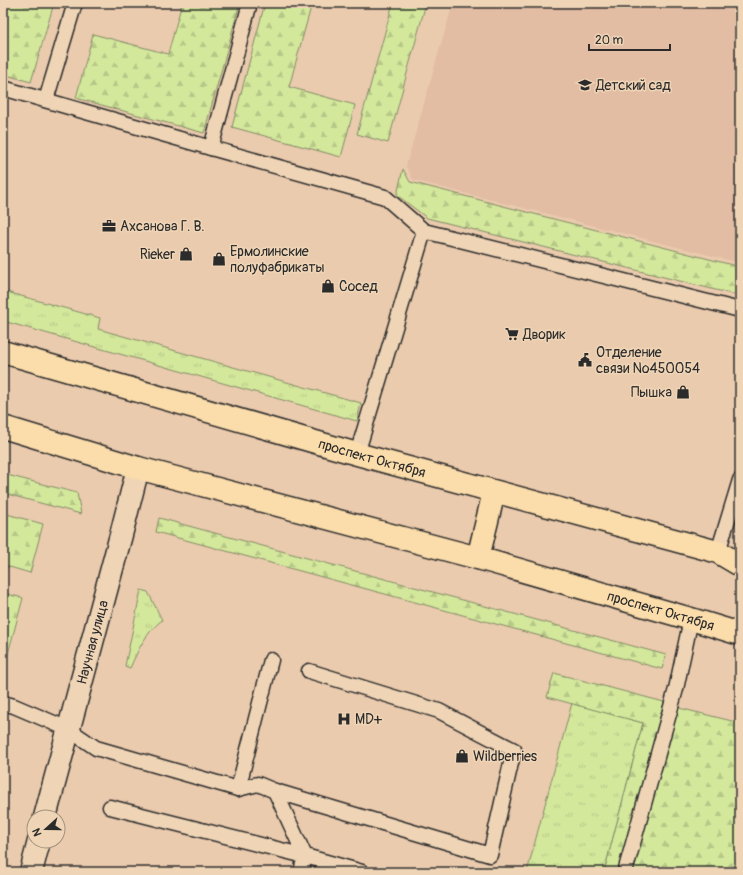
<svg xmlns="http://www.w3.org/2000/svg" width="743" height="875" viewBox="0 0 743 875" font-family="Pangolin,sans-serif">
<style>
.built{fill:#e2bca3}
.grass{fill:url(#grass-tufts);stroke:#808a64}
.forest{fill:url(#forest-firs);stroke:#808a64}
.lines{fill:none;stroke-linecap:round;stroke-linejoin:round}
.service-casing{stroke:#2b2b2b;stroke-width:17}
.tertiary-casing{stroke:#2b2b2b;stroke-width:25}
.primary-casing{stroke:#2b2b2b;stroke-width:25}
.service{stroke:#efd5b6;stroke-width:14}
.tertiary{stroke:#efd5b6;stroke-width:22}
.primary{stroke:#fbdcab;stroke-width:22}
.labels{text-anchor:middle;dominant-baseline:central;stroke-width:3;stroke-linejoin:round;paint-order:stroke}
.poi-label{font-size:14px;fill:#2b2b2b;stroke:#efd5b6;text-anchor:start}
.street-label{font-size:14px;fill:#2b2b2b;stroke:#efd5b6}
</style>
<defs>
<pattern id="grass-tufts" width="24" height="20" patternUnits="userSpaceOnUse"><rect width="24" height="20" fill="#d4e89c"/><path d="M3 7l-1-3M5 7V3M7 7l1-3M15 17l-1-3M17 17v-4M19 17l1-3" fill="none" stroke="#b6c787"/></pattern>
<pattern id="forest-firs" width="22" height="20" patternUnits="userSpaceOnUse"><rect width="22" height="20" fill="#d4e89c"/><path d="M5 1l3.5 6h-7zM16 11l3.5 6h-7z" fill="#b6c787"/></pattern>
</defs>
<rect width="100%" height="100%" fill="#ebcbae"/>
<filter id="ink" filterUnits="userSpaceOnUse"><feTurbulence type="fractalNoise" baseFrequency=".025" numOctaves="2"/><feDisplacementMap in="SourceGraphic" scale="8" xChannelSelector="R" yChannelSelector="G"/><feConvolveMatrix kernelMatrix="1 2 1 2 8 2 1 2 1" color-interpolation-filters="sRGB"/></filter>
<g filter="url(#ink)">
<polygon class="built" points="453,3 740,3 740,263 413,180 406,166"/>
<g class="grass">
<polygon points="3,291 100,318 98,329 361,403 357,421 3,321"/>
<path d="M141 590 148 592 162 620C145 634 139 648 130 668L125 666Z"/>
<polygon points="572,703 643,723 604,872 527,872"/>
</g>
<g class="forest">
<polygon points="3,3 54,3 31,82 3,74"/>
<polygon points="182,3 240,3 204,133 76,98 93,34 168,54"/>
<polygon points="265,3 312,3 289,87 355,105 341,157 232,127"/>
<polygon points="393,3 426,3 388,143 357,134"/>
<polygon points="403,169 410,182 740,267 740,296 427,218 397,195"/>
<polygon points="3,474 77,493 81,514 3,493"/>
<polygon points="3,513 43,524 30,573 3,565"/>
<polygon points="159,518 666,655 662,669 156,532"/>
<polygon points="3,593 23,598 3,672"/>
<polygon points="554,673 664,702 620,872 604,872 643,723 547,697"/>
<polygon points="675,707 740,723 740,872 633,872"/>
</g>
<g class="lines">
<g class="service-casing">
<g id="service">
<polyline points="250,3 211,148 385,197 424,231 357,454"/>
<polyline points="3,88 211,148"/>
<polyline points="46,100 75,3"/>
<polyline points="424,231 740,310"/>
<polyline points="718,552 740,480"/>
<polyline points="3,703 14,706 68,729 96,748 238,789 258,784 275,791 490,855 514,750 439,711 309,671"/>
<polyline points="238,789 271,660"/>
<polyline points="275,791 305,856 301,872"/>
<polyline points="110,807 305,856 362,872"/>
<polyline points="625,872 676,689 691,619"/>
</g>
</g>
<g class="tertiary-casing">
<g id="tertiary">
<path id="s1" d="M45 817 121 535 138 468"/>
<polyline points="31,872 39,841"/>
</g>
</g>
<g class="primary-casing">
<g id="primary">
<path id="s2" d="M3 352 357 454 718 552 740 565"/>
<path id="s3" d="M3 427 138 468 478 558 691 619 740 634"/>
<polyline points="478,558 494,492"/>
</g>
</g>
<use href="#service" class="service"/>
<use href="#tertiary" class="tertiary"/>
<use href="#primary" class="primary"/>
</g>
</g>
<defs>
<g id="school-bare" transform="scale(1.08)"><path d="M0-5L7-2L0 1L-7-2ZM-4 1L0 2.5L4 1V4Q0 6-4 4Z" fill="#2b2b2b" stroke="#efd5b6" stroke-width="2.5" paint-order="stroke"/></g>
<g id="office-bare" transform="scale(1.08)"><path d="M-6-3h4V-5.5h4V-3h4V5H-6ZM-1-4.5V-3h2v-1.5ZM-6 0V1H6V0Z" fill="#2b2b2b" stroke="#efd5b6" stroke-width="2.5" paint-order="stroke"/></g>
<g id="shop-bare" transform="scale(1.08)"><path d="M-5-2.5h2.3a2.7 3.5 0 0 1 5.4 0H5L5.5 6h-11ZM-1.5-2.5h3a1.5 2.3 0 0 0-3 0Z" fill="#2b2b2b" stroke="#efd5b6" stroke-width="2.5" paint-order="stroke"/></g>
<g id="supermarket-bare" transform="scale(1.08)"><path d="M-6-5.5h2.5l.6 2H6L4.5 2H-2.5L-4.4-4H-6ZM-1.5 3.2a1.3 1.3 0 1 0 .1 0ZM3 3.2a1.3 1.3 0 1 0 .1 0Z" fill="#2b2b2b" stroke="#efd5b6" stroke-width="2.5" paint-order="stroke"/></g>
<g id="civic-bare" transform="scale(1.08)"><path d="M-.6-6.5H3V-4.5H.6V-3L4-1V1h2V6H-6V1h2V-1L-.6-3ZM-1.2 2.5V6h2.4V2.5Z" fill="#2b2b2b" stroke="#efd5b6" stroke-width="2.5" paint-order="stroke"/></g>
<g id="hospital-bare" transform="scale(1.08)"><path d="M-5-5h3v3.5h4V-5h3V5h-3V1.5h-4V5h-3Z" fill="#2b2b2b" stroke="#efd5b6" stroke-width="2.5" paint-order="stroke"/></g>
</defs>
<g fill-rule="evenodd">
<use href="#school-bare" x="585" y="85"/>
<use href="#office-bare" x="109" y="226"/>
<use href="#shop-bare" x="186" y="254"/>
<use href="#shop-bare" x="219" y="259"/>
<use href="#shop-bare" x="328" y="286"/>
<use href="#supermarket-bare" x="512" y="334"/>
<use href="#civic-bare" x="585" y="360"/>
<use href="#shop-bare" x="683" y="392"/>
<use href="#hospital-bare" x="344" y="719"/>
<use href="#shop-bare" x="462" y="756"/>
</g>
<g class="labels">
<g class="poi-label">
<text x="596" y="85">Детский сад</text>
<text x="120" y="226">Ахсанова Г. В.</text>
<text x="230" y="251">Ермолинские<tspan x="230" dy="16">полуфабрикаты</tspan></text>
<text x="175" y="254" text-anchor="end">Rieker</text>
<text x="339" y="286">Сосед</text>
<text x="523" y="334">Дворик</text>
<text x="596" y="352">Отделение<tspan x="596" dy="16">связи №450054</tspan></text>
<text x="672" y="392" text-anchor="end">Пышка</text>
<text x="355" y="719">MD+</text>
<text x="473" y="756">Wildberries</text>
</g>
<g class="street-label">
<text stroke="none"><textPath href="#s2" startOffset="384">проспект Октября</textPath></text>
<text stroke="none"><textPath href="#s3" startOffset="683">проспект Октября</textPath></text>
<text stroke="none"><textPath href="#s1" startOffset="181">Научная улица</textPath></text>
</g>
</g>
<rect width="743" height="875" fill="none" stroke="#efd5b6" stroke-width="16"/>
<rect x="8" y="8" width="727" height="859" fill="none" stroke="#2b2b2b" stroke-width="1.5" filter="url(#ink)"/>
<g transform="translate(46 829) rotate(249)"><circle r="19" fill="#efd5b6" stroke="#a1917e"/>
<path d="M0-3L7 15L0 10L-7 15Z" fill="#2b2b2b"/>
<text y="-6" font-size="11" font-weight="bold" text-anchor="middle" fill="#2b2b2b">N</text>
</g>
<path d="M589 44v6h81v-6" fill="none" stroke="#2b2b2b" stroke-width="2"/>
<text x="595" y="44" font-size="12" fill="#2b2b2b" stroke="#efd5b6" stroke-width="3" paint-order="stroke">20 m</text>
</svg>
